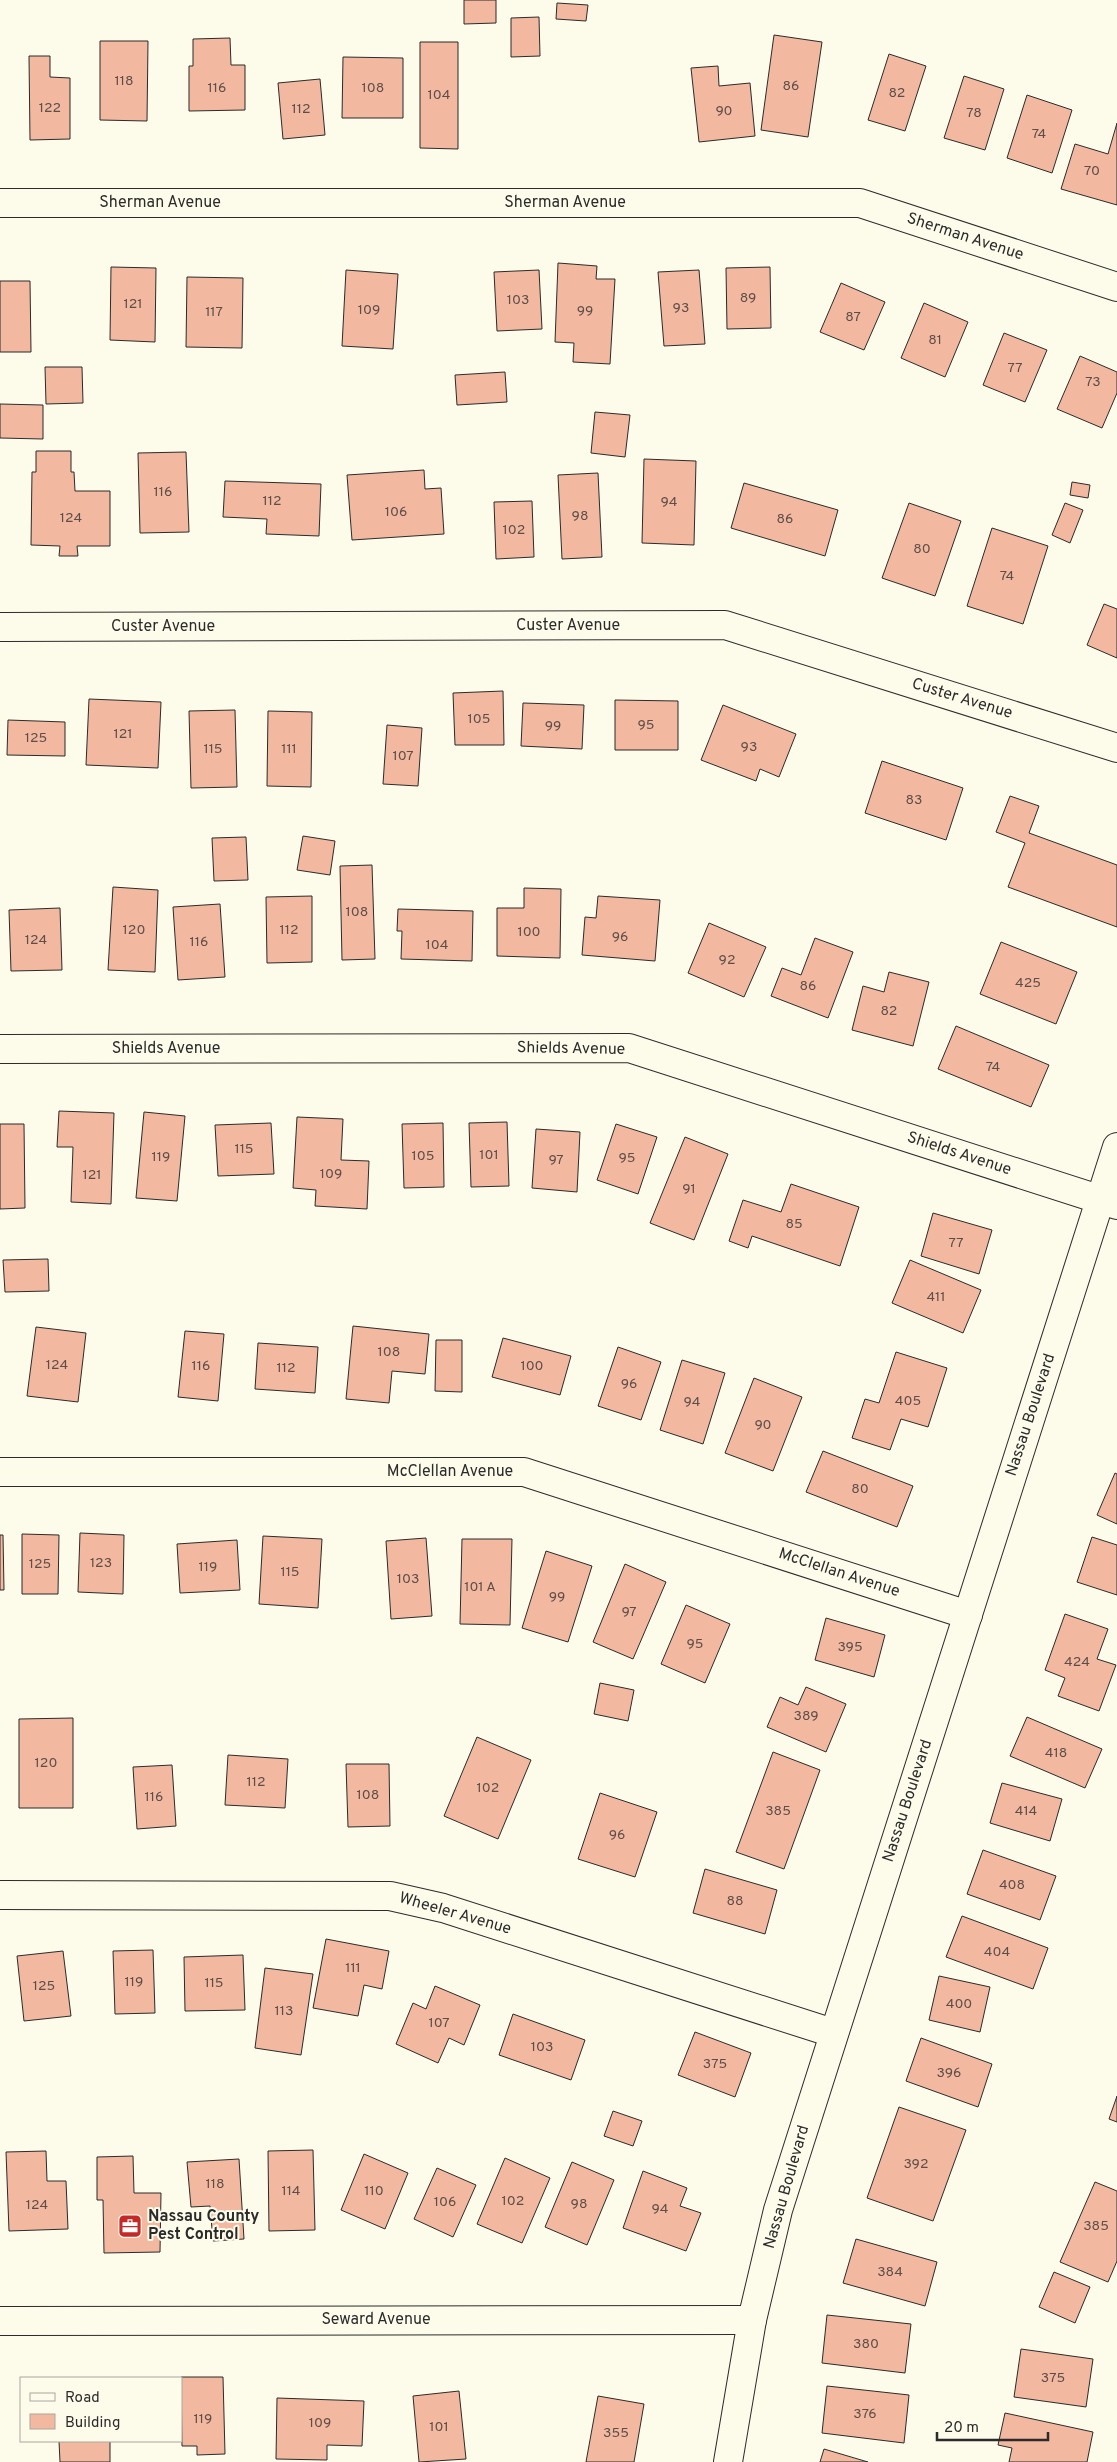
<svg xmlns="http://www.w3.org/2000/svg" width="1117" height="2462" viewBox="0 0 1117 2462" font-family="Overpass,sans-serif">
<style>
.building{fill:#f2b8a0;stroke:#2b2b2b}
.lines{fill:none;stroke-linecap:round;stroke-linejoin:round}
.street-casing{stroke:#2b2b2b;stroke-width:30}
.secondary-casing{stroke:#2b2b2b;stroke-width:30}
.street{stroke:#fdfbea;stroke-width:28}
.secondary{stroke:#fdfbea;stroke-width:28}
.labels{text-anchor:middle;dominant-baseline:central;stroke-width:4;stroke-linejoin:round;paint-order:stroke}
.number-label{font-size:14px;fill:#5d4e48}
.street-label{font-size:16px;fill:#2b2b2b;stroke:#fdfbea}
.poi-label{font-size:16px;font-weight:bold;fill:#2b2b2b;stroke:#fdfbea;text-anchor:start}
</style>
<rect width="100%" height="100%" fill="#fdfbea"/>
<g class="building">
<polygon points="464,0 496,0 496,23 464,24"/>
<polygon points="557,3 588,5 586,21 556,19"/>
<polygon points="539,17 540,56 511,57 511,18"/>
<polygon points="774,35 822,42 808,137 761,130"/>
<polygon points="230,38 231,65 245,65 245,110 189,111 189,66 193,66 193,39"/>
<polygon points="100,41 148,41 147,121 100,120"/>
<polygon points="420,42 458,42 458,149 420,148"/>
<polygon points="889,54 926,66 905,131 868,120"/>
<polygon points="29,56 50,56 50,77 70,78 70,139 30,140"/>
<polygon points="343,57 403,58 403,118 342,118"/>
<polygon points="718,66 719,86 750,83 755,136 699,142 691,68"/>
<polygon points="964,76 1004,89 985,150 944,138"/>
<polygon points="320,79 325,135 283,139 278,83"/>
<polygon points="1027,95 1072,110 1052,173 1007,158"/>
<polygon points="1117,123 1117,205 1061,189 1075,144 1108,154"/>
<polygon points="558,263 597,266 596,279 615,279 610,364 573,362 574,343 555,342"/>
<polygon points="111,267 156,268 155,342 110,340"/>
<polygon points="770,267 771,328 727,329 726,268"/>
<polygon points="346,270 398,274 393,349 342,346"/>
<polygon points="539,270 542,329 497,331 494,272"/>
<polygon points="699,270 705,344 664,346 658,272"/>
<polygon points="187,277 243,278 242,348 186,347"/>
<polygon points="0,281 30,281 31,352 0,352"/>
<polygon points="841,283 885,302 864,350 820,332"/>
<polygon points="924,303 968,322 945,377 901,358"/>
<polygon points="1004,333 1047,350 1025,402 983,385"/>
<polygon points="1080,356 1117,372 1117,393 1102,428 1057,409"/>
<polygon points="45,367 82,367 83,403 46,404"/>
<polygon points="505,372 507,402 457,405 455,375"/>
<polygon points="0,404 43,405 43,439 0,438"/>
<polygon points="595,412 630,415 625,457 591,453"/>
<polygon points="36,451 71,451 71,472 74,472 75,491 110,491 110,546 77,546 78,556 59,556 60,546 31,545 32,472 36,472"/>
<polygon points="186,452 189,532 140,533 138,453"/>
<polygon points="644,459 696,461 694,545 642,543"/>
<polygon points="424,470 425,489 441,488 444,534 352,540 347,475"/>
<polygon points="598,473 602,557 562,559 558,475"/>
<polygon points="225,481 321,484 319,536 266,534 267,519 223,517"/>
<polygon points="1072,482 1090,485 1088,498 1070,495"/>
<polygon points="744,483 838,510 825,556 731,528"/>
<polygon points="532,501 534,557 496,559 494,502"/>
<polygon points="909,503 961,521 935,596 882,578"/>
<polygon points="1065,503 1083,510 1070,543 1052,535"/>
<polygon points="992,528 1048,546 1023,624 967,606"/>
<polygon points="1104,604 1117,609 1117,658 1087,645"/>
<polygon points="503,691 504,745 455,745 453,693"/>
<polygon points="89,699 161,702 158,768 86,765"/>
<polygon points="615,700 678,701 678,750 615,750"/>
<polygon points="523,703 584,705 582,749 521,746"/>
<polygon points="723,705 796,734 779,777 760,769 756,781 701,760"/>
<polygon points="235,710 237,787 191,788 189,711"/>
<polygon points="268,711 312,712 311,787 267,786"/>
<polygon points="8,720 65,722 65,756 7,755"/>
<polygon points="387,725 422,728 418,786 383,784"/>
<polygon points="882,761 963,788 946,840 865,813"/>
<polygon points="1010,796 1039,806 1029,833 1117,865 1117,927 1008,887 1025,843 996,832"/>
<polygon points="303,836 335,841 330,875 297,870"/>
<polygon points="246,837 248,880 214,881 212,838"/>
<polygon points="372,865 375,959 342,960 340,866"/>
<polygon points="113,887 158,890 155,972 108,970"/>
<polygon points="524,888 561,889 560,958 497,956 497,908 524,908"/>
<polygon points="312,896 312,962 267,963 266,897"/>
<polygon points="598,896 660,900 655,961 582,955 585,917 596,918"/>
<polygon points="220,904 225,977 178,980 173,907"/>
<polygon points="60,908 62,970 11,971 9,910"/>
<polygon points="398,909 473,911 472,961 401,959 402,931 397,931"/>
<polygon points="709,923 766,947 744,997 688,973"/>
<polygon points="815,938 853,952 828,1018 771,996 782,968 801,975"/>
<polygon points="1001,942 1077,972 1056,1024 980,994"/>
<polygon points="889,972 929,982 913,1046 852,1030 863,986 884,992"/>
<polygon points="956,1026 1049,1065 1031,1107 938,1069"/>
<polygon points="59,1111 114,1113 111,1204 71,1202 73,1147 57,1147"/>
<polygon points="144,1112 185,1116 177,1201 136,1198"/>
<polygon points="297,1117 343,1119 341,1160 369,1161 367,1209 315,1206 316,1190 293,1188"/>
<polygon points="507,1122 509,1186 471,1187 469,1123"/>
<polygon points="271,1123 274,1174 218,1176 215,1125"/>
<polygon points="443,1123 444,1187 404,1188 402,1124"/>
<polygon points="0,1124 24,1124 25,1208 0,1209"/>
<polygon points="616,1124 657,1137 638,1194 597,1180"/>
<polygon points="536,1129 580,1132 577,1192 532,1188"/>
<polygon points="685,1137 728,1154 694,1240 650,1223"/>
<polygon points="791,1184 859,1207 840,1266 752,1236 748,1248 729,1241 743,1200 781,1212"/>
<polygon points="933,1213 992,1230 979,1274 921,1256"/>
<polygon points="48,1259 49,1291 5,1292 3,1260"/>
<polygon points="910,1260 981,1290 963,1333 892,1303"/>
<polygon points="353,1326 429,1334 425,1374 392,1371 389,1403 346,1399"/>
<polygon points="36,1327 86,1333 78,1402 27,1396"/>
<polygon points="185,1331 224,1334 218,1401 178,1397"/>
<polygon points="503,1338 571,1356 560,1395 492,1377"/>
<polygon points="436,1340 462,1340 462,1392 435,1391"/>
<polygon points="258,1343 318,1347 315,1393 255,1389"/>
<polygon points="618,1347 661,1362 641,1420 598,1406"/>
<polygon points="896,1352 947,1368 928,1427 901,1419 890,1450 852,1438 865,1399 879,1403"/>
<polygon points="682,1360 725,1373 703,1444 660,1430"/>
<polygon points="754,1378 802,1397 773,1471 725,1453"/>
<polygon points="823,1451 913,1486 897,1527 806,1492"/>
<polygon points="1115,1473 1117,1474 1117,1524 1097,1515"/>
<polygon points="80,1533 124,1535 123,1594 78,1592"/>
<polygon points="22,1534 59,1535 58,1594 22,1594"/>
<polygon points="0,1535 3,1535 4,1590 0,1590"/>
<polygon points="263,1536 322,1539 318,1608 259,1604"/>
<polygon points="1092,1537 1117,1545 1117,1595 1077,1582"/>
<polygon points="426,1538 432,1616 391,1619 386,1541"/>
<polygon points="462,1539 512,1539 510,1625 460,1624"/>
<polygon points="237,1540 240,1590 180,1593 177,1544"/>
<polygon points="546,1551 592,1566 568,1642 522,1628"/>
<polygon points="625,1564 666,1582 633,1659 593,1642"/>
<polygon points="686,1605 730,1624 705,1683 661,1664"/>
<polygon points="1065,1614 1108,1629 1097,1659 1116,1665 1099,1711 1058,1696 1065,1678 1045,1670"/>
<polygon points="826,1618 885,1635 874,1677 815,1660"/>
<polygon points="600,1683 634,1690 628,1721 594,1714"/>
<polygon points="806,1687 846,1704 826,1752 767,1727 780,1697 798,1705"/>
<polygon points="1027,1717 1102,1749 1085,1788 1010,1756"/>
<polygon points="73,1718 73,1808 19,1808 19,1719"/>
<polygon points="477,1737 531,1760 498,1839 444,1816"/>
<polygon points="773,1752 820,1770 784,1869 736,1852"/>
<polygon points="228,1755 288,1759 285,1808 225,1805"/>
<polygon points="346,1764 389,1764 390,1826 348,1827"/>
<polygon points="172,1765 176,1826 137,1829 133,1767"/>
<polygon points="1002,1783 1062,1799 1050,1841 990,1823"/>
<polygon points="600,1793 657,1812 635,1877 578,1859"/>
<polygon points="983,1850 1056,1876 1040,1920 967,1894"/>
<polygon points="705,1869 777,1890 765,1934 693,1913"/>
<polygon points="962,1916 1048,1948 1033,1989 946,1957"/>
<polygon points="326,1939 389,1951 382,1989 364,1985 358,2016 313,2008"/>
<polygon points="153,1950 155,2013 115,2014 113,1951"/>
<polygon points="63,1951 71,2016 24,2021 17,1956"/>
<polygon points="243,1955 245,2010 185,2011 184,1957"/>
<polygon points="265,1968 313,1974 301,2055 255,2048"/>
<polygon points="939,1976 990,1987 980,2032 929,2020"/>
<polygon points="435,1986 480,2005 464,2045 449,2038 438,2063 396,2044 413,2003 426,2009"/>
<polygon points="513,2014 585,2040 571,2080 499,2055"/>
<polygon points="695,2032 751,2053 735,2097 678,2075"/>
<polygon points="921,2038 992,2064 978,2107 906,2081"/>
<polygon points="1117,2096 1117,2122 1109,2119"/>
<polygon points="899,2107 966,2130 933,2221 867,2198"/>
<polygon points="613,2111 642,2121 633,2146 604,2136"/>
<polygon points="313,2150 315,2230 269,2231 268,2151"/>
<polygon points="46,2151 47,2181 66,2181 68,2229 9,2231 6,2152"/>
<polygon points="364,2154 408,2173 385,2229 341,2210"/>
<polygon points="133,2156 134,2193 161,2193 160,2252 104,2253 103,2200 97,2200 97,2157"/>
<polygon points="505,2158 550,2178 522,2243 477,2224"/>
<polygon points="239,2159 244,2239 213,2241 210,2206 191,2207 187,2162"/>
<polygon points="572,2162 614,2180 587,2245 545,2227"/>
<polygon points="437,2168 476,2185 453,2237 414,2219"/>
<polygon points="643,2171 687,2188 680,2206 701,2213 686,2251 623,2228"/>
<polygon points="1095,2182 1117,2191 1117,2261 1108,2282 1060,2262"/>
<polygon points="856,2239 937,2262 925,2306 843,2283"/>
<polygon points="1054,2272 1090,2287 1075,2323 1039,2307"/>
<polygon points="827,2315 911,2324 905,2373 822,2363"/>
<polygon points="1021,2349 1093,2359 1086,2407 1014,2397"/>
<polygon points="181,2377 223,2377 225,2454 197,2455 197,2446 182,2446"/>
<polygon points="827,2386 909,2395 904,2443 822,2433"/>
<polygon points="459,2391 466,2459 419,2462 413,2396"/>
<polygon points="598,2396 644,2404 634,2462 586,2462"/>
<polygon points="277,2398 364,2401 362,2446 327,2445 327,2460 276,2459"/>
<polygon points="1005,2413 1093,2432 1087,2462 1009,2462 1012,2448 998,2445"/>
<polygon points="59,2441 110,2441 110,2462 60,2462"/>
<polygon points="824,2449 868,2462 820,2462"/>
</g>
<g class="lines">
<g class="street-casing">
<g id="street">
<polyline points="0,203 860,203 1117,287"/>
<polyline points="0,627 725,625 1117,748"/>
<polyline points="0,1049 629,1048 1117,1205"/>
<polyline points="0,1472 524,1472 968,1615"/>
<polyline points="0,1895 390,1896 443,1908 833,2033"/>
<polyline points="0,2321 752,2320"/>
</g>
</g>
<g class="secondary-casing">
<polyline id="secondary" points="728,2462 752,2320 778,2210 1117,1147"/>
</g>
<use href="#street" class="street"/>
<use href="#secondary" class="secondary"/>
</g>
<defs>
<g id="office-square" transform="scale(1.25)"><rect x="-9" y="-9" width="18" height="18" rx="4" fill="#c62828" stroke="#fdfbea"/><path d="M-6-3h4V-5.5h4V-3h4V5H-6ZM-1-4.5V-3h2v-1.5ZM-6 0V1H6V0Z" fill="#fff"/></g>
</defs>
<g fill-rule="evenodd">
<use href="#office-square" x="130" y="2226"/>
</g>
<g class="labels">
<g class="number-label">
<text x="124" y="81">118</text>
<text x="791" y="86">86</text>
<text x="217" y="88">116</text>
<text x="373" y="88">108</text>
<text x="897" y="93">82</text>
<text x="439" y="95">104</text>
<text x="50" y="108">122</text>
<text x="301" y="109">112</text>
<text x="724" y="111">90</text>
<text x="974" y="113">78</text>
<text x="1039" y="134">74</text>
<text x="1092" y="171">70</text>
<text x="748" y="298">89</text>
<text x="518" y="300">103</text>
<text x="133" y="304">121</text>
<text x="681" y="308">93</text>
<text x="369" y="310">109</text>
<text x="585" y="311">99</text>
<text x="214" y="312">117</text>
<text x="853" y="317">87</text>
<text x="935" y="340">81</text>
<text x="1015" y="368">77</text>
<text x="1093" y="382">73</text>
<text x="163" y="492">116</text>
<text x="272" y="501">112</text>
<text x="669" y="502">94</text>
<text x="396" y="512">106</text>
<text x="580" y="516">98</text>
<text x="71" y="518">124</text>
<text x="785" y="519">86</text>
<text x="514" y="530">102</text>
<text x="922" y="549">80</text>
<text x="1007" y="576">74</text>
<text x="479" y="719">105</text>
<text x="646" y="725">95</text>
<text x="553" y="726">99</text>
<text x="123" y="734">121</text>
<text x="36" y="738">125</text>
<text x="749" y="747">93</text>
<text x="213" y="749">115</text>
<text x="289" y="749">111</text>
<text x="403" y="756">107</text>
<text x="914" y="800">83</text>
<text x="357" y="912">108</text>
<text x="134" y="930">120</text>
<text x="289" y="930">112</text>
<text x="529" y="932">100</text>
<text x="620" y="937">96</text>
<text x="36" y="940">124</text>
<text x="199" y="942">116</text>
<text x="437" y="945">104</text>
<text x="727" y="960">92</text>
<text x="1028" y="983">425</text>
<text x="808" y="986">86</text>
<text x="889" y="1011">82</text>
<text x="993" y="1067">74</text>
<text x="244" y="1149">115</text>
<text x="489" y="1155">101</text>
<text x="423" y="1156">105</text>
<text x="161" y="1157">119</text>
<text x="627" y="1158">95</text>
<text x="556" y="1160">97</text>
<text x="331" y="1174">109</text>
<text x="92" y="1175">121</text>
<text x="689" y="1189">91</text>
<text x="794" y="1224">85</text>
<text x="956" y="1243">77</text>
<text x="936" y="1297">411</text>
<text x="389" y="1352">108</text>
<text x="57" y="1365">124</text>
<text x="201" y="1366">116</text>
<text x="532" y="1366">100</text>
<text x="286" y="1368">112</text>
<text x="629" y="1384">96</text>
<text x="908" y="1401">405</text>
<text x="692" y="1402">94</text>
<text x="763" y="1425">90</text>
<text x="860" y="1489">80</text>
<text x="101" y="1563">123</text>
<text x="40" y="1564">125</text>
<text x="208" y="1567">119</text>
<text x="290" y="1572">115</text>
<text x="408" y="1579">103</text>
<text x="480" y="1587">101 A</text>
<text x="557" y="1597">99</text>
<text x="629" y="1612">97</text>
<text x="695" y="1644">95</text>
<text x="850" y="1647">395</text>
<text x="1077" y="1662">424</text>
<text x="806" y="1716">389</text>
<text x="1056" y="1753">418</text>
<text x="46" y="1763">120</text>
<text x="256" y="1782">112</text>
<text x="488" y="1788">102</text>
<text x="368" y="1795">108</text>
<text x="154" y="1797">116</text>
<text x="778" y="1811">385</text>
<text x="1026" y="1811">414</text>
<text x="617" y="1835">96</text>
<text x="1012" y="1885">408</text>
<text x="735" y="1901">88</text>
<text x="997" y="1952">404</text>
<text x="353" y="1968">111</text>
<text x="134" y="1982">119</text>
<text x="214" y="1983">115</text>
<text x="44" y="1986">125</text>
<text x="959" y="2004">400</text>
<text x="284" y="2011">113</text>
<text x="439" y="2023">107</text>
<text x="542" y="2047">103</text>
<text x="715" y="2064">375</text>
<text x="949" y="2073">396</text>
<text x="916" y="2164">392</text>
<text x="215" y="2184">118</text>
<text x="291" y="2191">114</text>
<text x="374" y="2191">110</text>
<text x="513" y="2201">102</text>
<text x="445" y="2202">106</text>
<text x="579" y="2204">98</text>
<text x="37" y="2205">124</text>
<text x="660" y="2209">94</text>
<text x="1096" y="2226">385</text>
<text x="890" y="2272">384</text>
<text x="866" y="2344">380</text>
<text x="1053" y="2378">375</text>
<text x="865" y="2414">376</text>
<text x="203" y="2419">119</text>
<text x="320" y="2423">109</text>
<text x="439" y="2427">101</text>
<text x="616" y="2433">355</text>
</g>
<g class="street-label">
<text x="160" y="203">Sherman Avenue</text>
<text x="565" y="203">Sherman Avenue</text>
<text transform="translate(965 237) rotate(18)">Sherman Avenue</text>
<text x="568" y="626">Custer Avenue</text>
<text x="163" y="627">Custer Avenue</text>
<text transform="translate(962 699) rotate(17)">Custer Avenue</text>
<text x="166" y="1049">Shields Avenue</text>
<text transform="translate(571 1049) rotate(1)">Shields Avenue</text>
<text transform="translate(959 1154) rotate(18)">Shields Avenue</text>
<text transform="translate(1031 1415) rotate(-72)">Nassau Boulevard</text>
<text x="450" y="1472">McClellan Avenue</text>
<text transform="translate(839 1573) rotate(18)">McClellan Avenue</text>
<text transform="translate(908 1801) rotate(-72)">Nassau Boulevard</text>
<text transform="translate(455 1914) rotate(16)">Wheeler Avenue</text>
<text transform="translate(787 2187) rotate(-74)">Nassau Boulevard</text>
<text x="376" y="2320">Seward Avenue</text>
</g>
<g class="poi-label">
<text x="148" y="2217">Nassau County<tspan x="148" dy="18">Pest Control</tspan></text>
</g>
</g>
<rect x="20" y="2377" width="162" height="65" fill="#fdfbea" stroke="#a9a89e"/>
<rect x="30" y="2393" width="25" height="8" fill="#fdfbea" stroke="#a9a89e"/>
<text x="65" y="2402" font-size="15" fill="#2b2b2b">Road</text>
<rect x="30" y="2414" width="25" height="15" fill="#f2b8a0" stroke="#a9a89e"/>
<text x="65" y="2427" font-size="15" fill="#2b2b2b">Building</text>
<path d="M937 2432v8h111v-8" fill="none" stroke="#2b2b2b" stroke-width="2.5"/>
<text x="944" y="2432" font-size="15" fill="#2b2b2b" stroke="#fdfbea" stroke-width="4" paint-order="stroke">20 m</text>
</svg>
